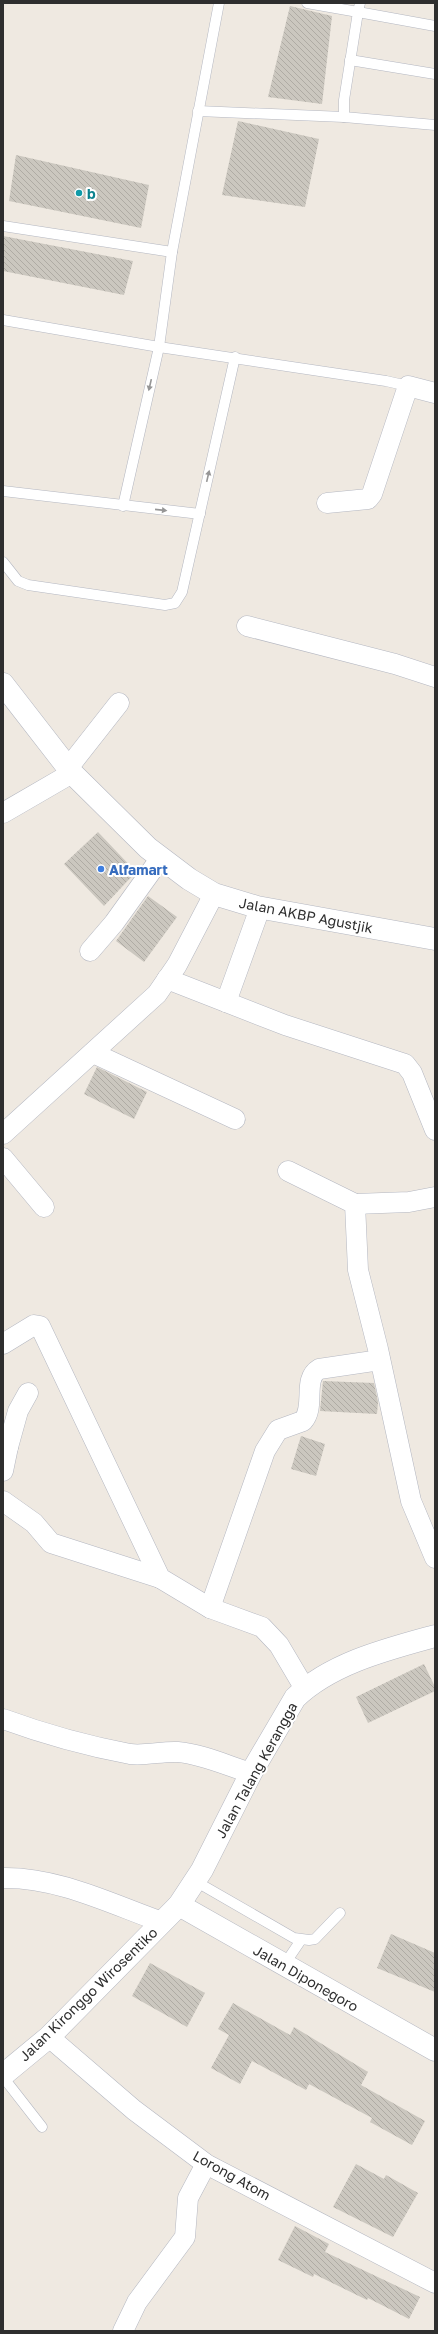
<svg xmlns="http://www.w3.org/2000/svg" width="438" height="2334" viewBox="0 0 438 2334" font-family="'Golos Text',sans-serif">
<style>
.building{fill:url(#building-back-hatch)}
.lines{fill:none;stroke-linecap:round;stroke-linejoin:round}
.service-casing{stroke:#b4b7c1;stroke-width:11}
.minor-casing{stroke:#b4b7c1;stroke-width:21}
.tertiary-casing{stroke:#b4b7c1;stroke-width:23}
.service{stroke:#fff;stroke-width:10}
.minor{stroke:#fff;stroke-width:20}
.tertiary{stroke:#fff;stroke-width:22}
.oneway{fill:#969696}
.culture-dot{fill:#0f9aa8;stroke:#fff;stroke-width:1.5}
.shop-dot{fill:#3f7fe0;stroke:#fff;stroke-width:1.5}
.labels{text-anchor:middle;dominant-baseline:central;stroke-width:4;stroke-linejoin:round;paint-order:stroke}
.culture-label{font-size:14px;font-weight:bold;fill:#0d838f;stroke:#fff;text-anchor:start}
.shop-label{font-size:14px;font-weight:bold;fill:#366cbe;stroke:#fff;text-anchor:start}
.street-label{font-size:14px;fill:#2e2e2e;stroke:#fff}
</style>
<defs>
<pattern id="building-back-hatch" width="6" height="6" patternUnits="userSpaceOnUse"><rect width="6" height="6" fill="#cbc7bf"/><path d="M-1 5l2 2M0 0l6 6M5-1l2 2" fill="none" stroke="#afaba4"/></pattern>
</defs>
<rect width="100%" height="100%" fill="#efe9e1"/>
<g class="building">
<polygon points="290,6 332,16 322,104 268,97"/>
<polygon points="238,121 319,139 305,207 222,195"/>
<polygon points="16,155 149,185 141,228 9,201"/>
<polygon points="3,236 133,261 124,295 3,271"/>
<polygon points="98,832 136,872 104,906 64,864"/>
<polygon points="148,896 177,917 144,962 116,941"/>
<polygon points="97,1067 147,1092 134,1119 84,1094"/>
<polygon points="323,1381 374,1383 378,1402 377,1414 320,1411"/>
<polygon points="301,1436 325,1444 316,1476 291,1469"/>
<polygon points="424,1664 435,1687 435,1691 368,1723 356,1697"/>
<polygon points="391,1934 435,1953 435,1992 377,1968"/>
<polygon points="150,1963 205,1993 187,2027 132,1996"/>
<polygon points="233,2003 290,2035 294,2027 368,2072 361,2085 425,2121 412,2145 370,2122 372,2118 309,2084 306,2090 252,2061 240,2084 211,2068 229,2035 218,2029"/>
<polygon points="356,2164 384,2179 386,2175 418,2193 393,2237 333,2207"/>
<polygon points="295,2226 329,2244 325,2252 420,2297 409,2319 368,2298 367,2300 314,2274 313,2277 278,2260"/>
</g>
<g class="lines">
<g class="service-casing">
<g id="service">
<polyline points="307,3 358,12 344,100 344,117"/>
<polyline points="360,3 358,12 435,26"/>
<polyline points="350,60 435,74"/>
<polyline points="198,111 344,117 435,125"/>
<polyline points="3,226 172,252"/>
<polyline points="3,320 159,347 386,381 408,386"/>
<polyline points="3,491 200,514"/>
<polyline points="123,506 159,347 172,252 219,3"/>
<polyline points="3,562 18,581 28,585 165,605 175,603 182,592 235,357"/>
<polyline points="195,1881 294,1938 309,1940 315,1939 340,1913"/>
<polyline points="284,1965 301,1940"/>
<polyline points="3,2077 42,2127"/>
</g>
</g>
<g class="minor-casing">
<g id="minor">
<polyline points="327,503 368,499 372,494 408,386 435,393"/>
<polyline points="247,626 395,664 435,677"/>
<polyline points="68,768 119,703"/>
<polyline points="3,813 72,773"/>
<polyline points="90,951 114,923 160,859"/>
<polyline points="167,979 285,1025 405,1064 412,1073 435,1130"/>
<polyline points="226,1002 260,908"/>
<polyline points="93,1053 235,1119"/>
<polyline points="3,1134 157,994 177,965 214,894"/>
<polyline points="3,1158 44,1207"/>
<polyline points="288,1171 355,1204 358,1270 378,1349 411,1501 435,1558"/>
<polyline points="355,1204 409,1202 435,1197"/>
<polyline points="3,1344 34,1325 40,1326 160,1578 210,1608 262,1627 279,1645 305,1689"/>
<polyline points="3,1445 8,1447 3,1471"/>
<polyline points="8,1447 18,1411 28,1393"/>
<polyline points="3,1501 34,1523 51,1543 160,1578"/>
<path d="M210 1608 265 1451 278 1430 303 1421C316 1407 302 1379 319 1369L380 1360"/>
<path d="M3 1719C44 1734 87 1746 130 1754 146 1756 162 1751 178 1752 202 1754 228 1766 251 1773"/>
<path d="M3 1878C58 1877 111 1904 162 1922"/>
<polyline points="49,2037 134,2110 206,2164 435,2283"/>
<polyline points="123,2331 137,2302 185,2237 188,2198 206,2164"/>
</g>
</g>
<g class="tertiary-casing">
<g id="tertiary">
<polyline points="3,684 72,773 148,848 189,879 214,894 257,907 435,939"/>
<polyline points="179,1905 435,2050"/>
<path d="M3 2075 49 2037 179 1905 202 1870 251 1773 295 1698C331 1663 388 1649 435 1636"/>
</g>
</g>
<use href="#service" class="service"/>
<use href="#minor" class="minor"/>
<use href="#tertiary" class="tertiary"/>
</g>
<defs><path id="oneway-solid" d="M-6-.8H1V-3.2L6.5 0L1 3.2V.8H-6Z"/></defs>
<g class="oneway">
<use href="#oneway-solid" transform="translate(150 385) rotate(103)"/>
<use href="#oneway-solid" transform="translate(208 476) rotate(-77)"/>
<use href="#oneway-solid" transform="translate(161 510) rotate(6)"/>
</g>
<circle class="culture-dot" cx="79" cy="193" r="4"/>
<circle class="shop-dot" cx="101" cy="869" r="4"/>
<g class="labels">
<g class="culture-label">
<text x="87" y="193">b</text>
</g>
<g class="shop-label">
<text x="109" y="869">Alfamart</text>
</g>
<g class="street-label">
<text transform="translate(306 915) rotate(11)">Jalan AKBP Agustjik</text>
<text transform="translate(256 1770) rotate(-61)">Jalan Talang Kerangga</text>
<text transform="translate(306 1978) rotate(30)">Jalan Diponegoro</text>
<text transform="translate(88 1994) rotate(-44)">Jalan Kironggo Wirosentiko</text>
<text transform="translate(232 2175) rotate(29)">Lorong Atom</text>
</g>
</g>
<rect width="438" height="2334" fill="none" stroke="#2e2e2e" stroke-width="8"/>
</svg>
